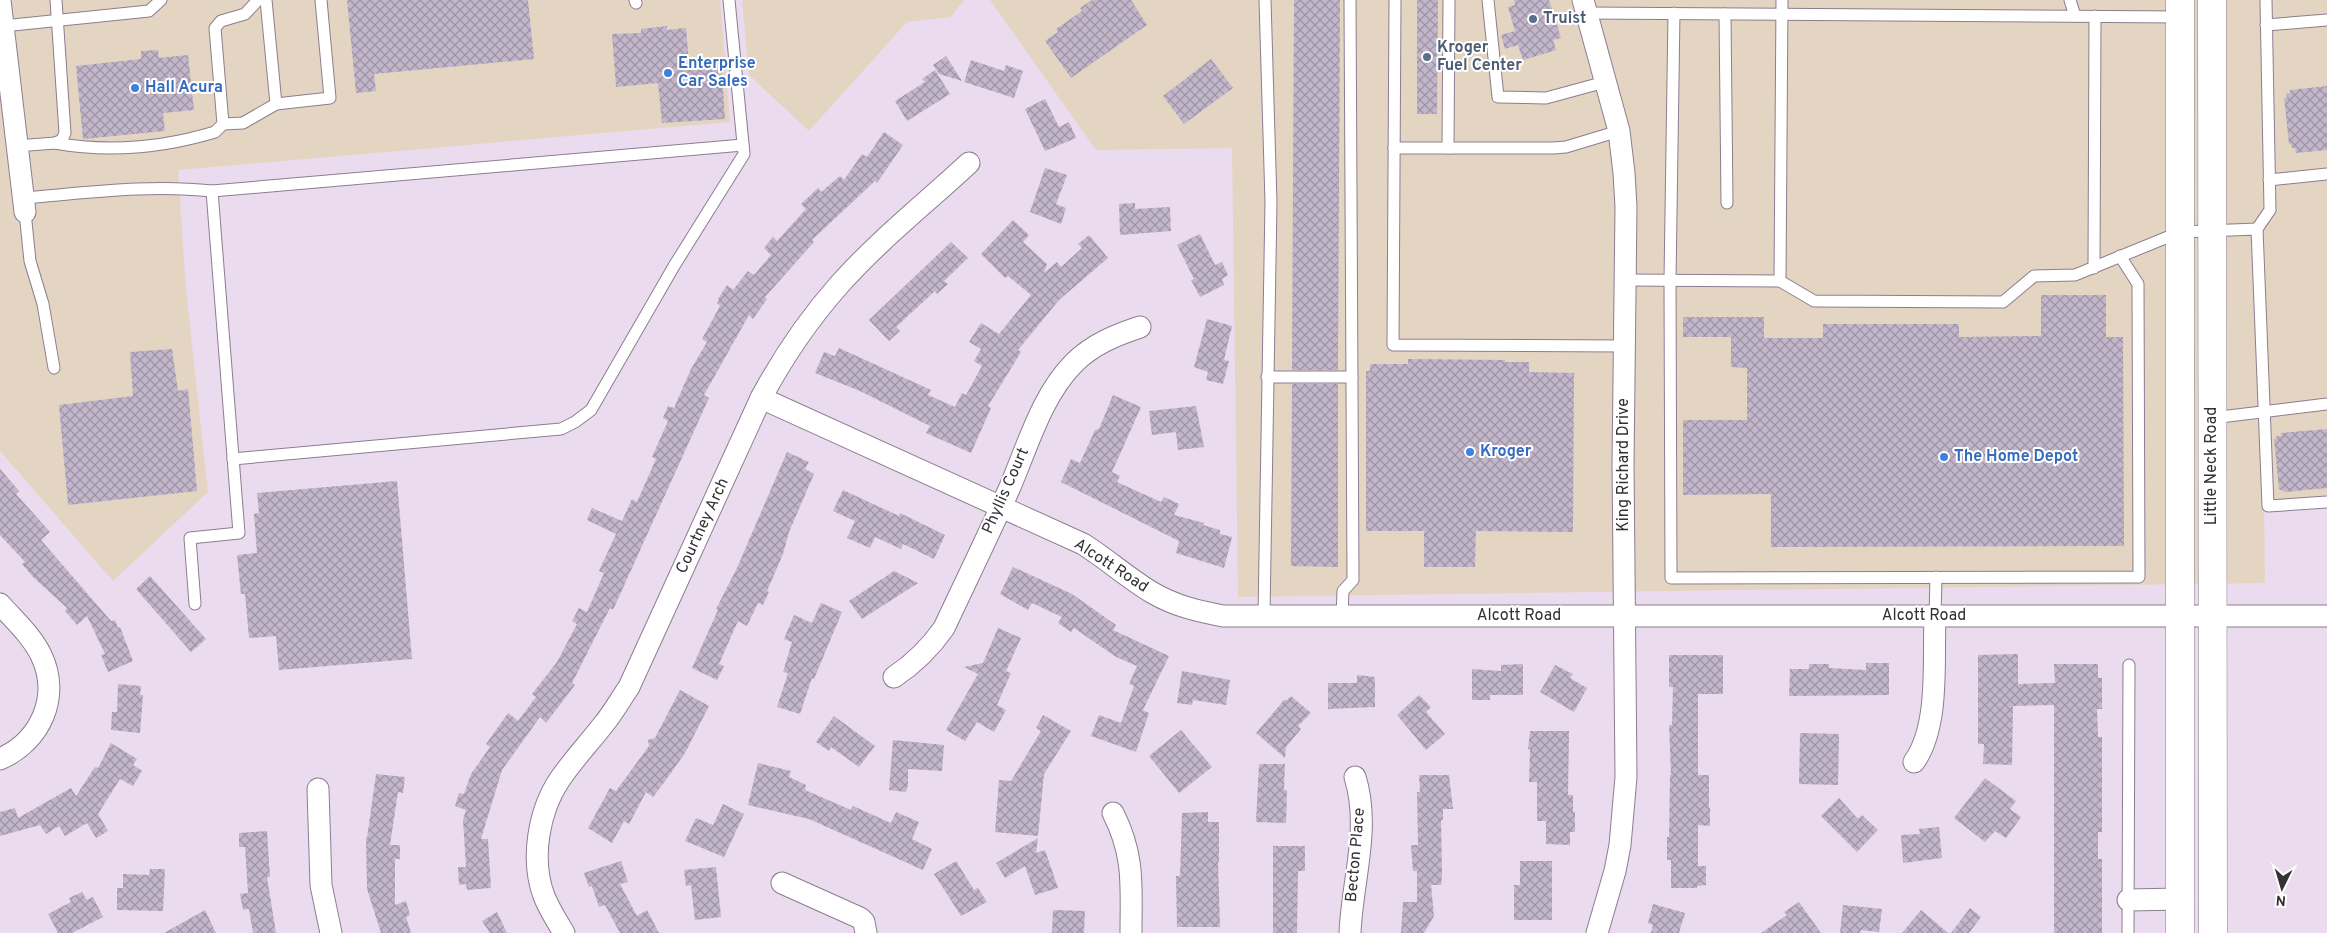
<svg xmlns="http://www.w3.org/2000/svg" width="2327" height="933" viewBox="0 0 2327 933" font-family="Overpass,sans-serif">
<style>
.commercial{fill:#e4d5c2}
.building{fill:url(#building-cross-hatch)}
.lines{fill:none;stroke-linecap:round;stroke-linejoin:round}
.lane-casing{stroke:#8c7d8f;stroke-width:13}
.street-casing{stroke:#8c7d8f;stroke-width:23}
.secondary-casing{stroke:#8c7d8f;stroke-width:29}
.lane{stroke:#fff;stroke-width:11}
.street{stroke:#fff;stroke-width:21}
.secondary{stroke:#fff;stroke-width:28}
.service-dot{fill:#5c6f8a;stroke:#fff;stroke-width:2}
.shop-dot{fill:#3f7fe0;stroke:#fff;stroke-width:2}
.labels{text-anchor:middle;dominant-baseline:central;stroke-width:4;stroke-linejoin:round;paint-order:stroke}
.service-label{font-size:16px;font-weight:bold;fill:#4e5e75;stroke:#fff;text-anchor:start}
.shop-label{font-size:16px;font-weight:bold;fill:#366cbe;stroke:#fff;text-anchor:start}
.street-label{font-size:16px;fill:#352f36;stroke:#fff}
</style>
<defs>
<pattern id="building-cross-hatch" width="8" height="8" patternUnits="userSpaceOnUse" patternTransform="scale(1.25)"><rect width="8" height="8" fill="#c2b6cb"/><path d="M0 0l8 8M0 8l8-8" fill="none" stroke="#9e94a6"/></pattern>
</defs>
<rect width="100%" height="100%" fill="#ebdbef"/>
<g class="commercial">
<polygon points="0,0 720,0 730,122 178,170 186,289 208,492 113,581 0,451"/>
<polygon points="742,0 964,0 951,17 907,22 809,131 749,75"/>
<polygon points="990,0 2327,0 2327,500 2264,501 2265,583 1238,597 1232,148 1096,150"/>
</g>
<g class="building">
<polygon points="347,0 528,0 534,59 374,74 376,91 356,93"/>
<polygon points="1092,0 1131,0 1147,25 1071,78 1045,41 1058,32 1056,29 1082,11 1080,8"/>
<polygon points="1294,0 1340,0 1338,370 1292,370"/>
<polygon points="1417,0 1438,0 1437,114 1417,114"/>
<polygon points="1514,0 1549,0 1561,38 1553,40 1556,50 1523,60 1518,45 1505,49 1501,35 1515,31 1508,7 1515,5"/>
<polygon points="667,26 667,30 686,28 689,63 721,60 725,119 662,123 658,83 616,87 612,34 641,33 641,29"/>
<polygon points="158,50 159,58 188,55 194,110 163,113 165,131 83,139 76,66 141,59 141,51"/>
<polygon points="946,56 962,81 939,74 933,65"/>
<polygon points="1211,59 1233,88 1184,124 1163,96"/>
<polygon points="971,60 1004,71 1006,65 1023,71 1014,98 964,82"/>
<polygon points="935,70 950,94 907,121 895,101 925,82 922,79"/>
<polygon points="2327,86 2327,150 2296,153 2295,148 2292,148 2291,144 2289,144 2284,98 2287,98 2286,94 2290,93 2290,90"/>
<polygon points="1045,99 1059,127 1069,122 1076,138 1045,151 1025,109"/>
<polygon points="884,132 903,145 877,183 875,181 812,240 814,242 765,297 767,299 753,319 749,315 704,395 709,398 613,610 610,608 572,683 575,685 546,723 540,717 502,770 481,839 488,839 491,888 467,890 466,884 459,885 458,867 466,867 463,820 466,810 455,806 459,793 464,794 471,774 490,747 486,744 508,713 518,721 536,697 532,694 557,662 577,624 572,621 579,608 587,612 604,573 599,571 616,534 587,520 592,508 622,521 632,499 637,502 656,459 652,457 668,421 663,418 668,406 674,408 691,369 707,342 702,339 720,306 717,303 719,300 718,299 727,285 733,290 748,271 754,275 771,255 764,248 773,237 777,241 806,209 801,204 818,188 821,192 840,176 844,180 862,154 867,157"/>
<polygon points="1045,168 1067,175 1056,204 1066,208 1061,224 1030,212"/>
<polygon points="1135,203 1135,209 1170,207 1171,231 1120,235 1119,204"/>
<polygon points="1013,220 1029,235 1023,242 1047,264 1044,273 1057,262 1061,267 1082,248 1078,244 1089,235 1108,258 1059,300 1018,350 1021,352 988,406 991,408 971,453 926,433 930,426 860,391 815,373 824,352 835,356 839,348 931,390 928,395 955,407 962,393 966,395 982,366 974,361 981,349 969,342 981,323 999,334 1031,295 1008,276 1005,278 981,254"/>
<polygon points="1200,234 1215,265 1222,262 1228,275 1222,279 1224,285 1200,297 1191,280 1194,279 1177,245"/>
<polygon points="951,242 968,258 944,281 948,284 937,294 935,291 896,327 900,331 889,341 869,320"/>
<polygon points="2041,295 2106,295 2106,337 2123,337 2124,546 1771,547 1771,494 1683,495 1683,420 1747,420 1747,368 1731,367 1731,337 1683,337 1683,317 1764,317 1764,338 1823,338 1823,324 1959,324 1959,337 2041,336"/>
<polygon points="1207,319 1232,326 1224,360 1229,361 1223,384 1206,380 1208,372 1194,367"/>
<polygon points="172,349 178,391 188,389 197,491 68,505 59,405 133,396 130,352"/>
<polygon points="1408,359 1505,360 1505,362 1529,362 1529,372 1574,373 1573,532 1476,531 1475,567 1424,567 1424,531 1366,531 1366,371 1370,371 1370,364 1408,364"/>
<polygon points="1292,384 1338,384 1338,567 1291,566"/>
<polygon points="1113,395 1141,407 1112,472 1120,476 1117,482 1161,502 1164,497 1179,504 1174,515 1204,523 1203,525 1220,530 1220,534 1232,537 1224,568 1176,553 1179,541 1061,482 1071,459 1080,463 1095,430 1099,429"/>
<polygon points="1196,406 1204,447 1178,450 1176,432 1152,435 1149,411"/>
<polygon points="2327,429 2327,488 2285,492 2279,489 2274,439 2277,439 2276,436 2281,436 2281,433"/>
<polygon points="787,452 809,462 805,469 814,474 789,532 783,554 767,591 769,592 763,605 758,603 747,626 738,621 719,664 724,666 717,680 692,668 718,610 716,609 737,568"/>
<polygon points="0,469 19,491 16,494 50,532 41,540 111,621 115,620 118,628 120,627 133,661 108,672 101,655 105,654 87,616 77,625 65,611 67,608 34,578 22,564 25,562 0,535"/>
<polygon points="397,481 412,659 279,670 276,636 249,638 245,594 241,594 237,555 257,553 254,514 259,513 257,493"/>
<polygon points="843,490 899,516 900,513 945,535 934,559 903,544 901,549 875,537 870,548 847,538 855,521 833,511"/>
<polygon points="1013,567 1072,594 1116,625 1113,630 1169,656 1143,710 1149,713 1136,752 1091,736 1099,715 1121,723 1134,686 1129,684 1137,666 1116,657 1074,628 1071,632 1058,623 1062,617 1032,603 1028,610 1000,594"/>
<polygon points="894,571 918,583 862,619 849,601"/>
<polygon points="150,576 206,639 191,652 136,589"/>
<polygon points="821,603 842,612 814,679 812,678 800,714 777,707 788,673 783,672 792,642 784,639 794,615 812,623"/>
<polygon points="998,628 1021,638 1006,671 1011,673 997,705 1006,710 994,732 977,722 965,741 946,730 978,674 964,667 983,663"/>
<polygon points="2018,654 2018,684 2055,683 2054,664 2098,664 2098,678 2102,678 2102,709 2097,709 2098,737 2102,737 2102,832 2098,832 2098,859 2102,859 2102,933 2054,933 2054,705 2013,706 2012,765 1983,764 1984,744 1978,744 1978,655"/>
<polygon points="1669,655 1723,655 1723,694 1698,694 1698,775 1709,775 1709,808 1710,808 1710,826 1698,825 1698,866 1706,866 1706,885 1697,886 1697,888 1671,888 1671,860 1667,860 1667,837 1669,837 1670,775 1671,775 1669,725 1672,725 1673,687 1669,687"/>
<polygon points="1866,663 1889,663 1889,695 1789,696 1790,669 1809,669 1809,664 1829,664 1829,668 1866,670"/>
<polygon points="1523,664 1523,695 1490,695 1490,700 1472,700 1472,669 1501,671 1501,665"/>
<polygon points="1555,665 1573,674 1570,678 1587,688 1574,712 1540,692"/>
<polygon points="1182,671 1230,680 1226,705 1193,700 1192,705 1177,703"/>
<polygon points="1357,675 1375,677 1375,707 1328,709 1328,683 1357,683"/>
<polygon points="118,684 141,686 140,695 143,695 140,733 111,730 112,712 117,712"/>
<polygon points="680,690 709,706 685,753 663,784 653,797 646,792 629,824 624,821 612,843 588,828 610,788 616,791 649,746 648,740 655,738"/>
<polygon points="1419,695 1431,707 1426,712 1445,734 1426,750 1397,715"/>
<polygon points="1291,696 1311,713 1298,726 1301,729 1286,747 1285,758 1256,733 1284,700 1287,700"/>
<polygon points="1043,715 1071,731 1044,774 1038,836 995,832 999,780 1011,781 1041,731 1036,728"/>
<polygon points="834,716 875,746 859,767 831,747 829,751 816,742"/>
<polygon points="1181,730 1212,767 1179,793 1149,756"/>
<polygon points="1530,731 1569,731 1568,795 1573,795 1573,812 1575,812 1575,832 1570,832 1570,845 1546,844 1546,821 1537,821 1537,782 1529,782 1530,749 1528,749"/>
<polygon points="1800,733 1839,734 1838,785 1799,784"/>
<polygon points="893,740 944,745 942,771 908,769 908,785 906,792 889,790"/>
<polygon points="111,743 137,759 133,765 142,771 133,786 120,779 98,814 108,831 96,838 87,823 65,836 59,826 46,834 40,825 0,836 0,812 15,808 18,818 71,788 76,796 95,767 98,768"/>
<polygon points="758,763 791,771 789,777 806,785 805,790 851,810 853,806 891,823 896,812 919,822 912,839 932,849 923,870 809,819 748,805"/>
<polygon points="1259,764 1285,764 1284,790 1287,790 1286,823 1256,822"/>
<polygon points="376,774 405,777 403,793 398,792 390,845 400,845 400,859 395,859 395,905 406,901 410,915 406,917 411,933 381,933 367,889 366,838 367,838"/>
<polygon points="1419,775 1449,775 1453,809 1443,809 1443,820 1441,820 1442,874 1441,885 1431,885 1434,916 1424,933 1401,933 1403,902 1417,902 1417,871 1413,871 1411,845 1418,845 1417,792 1420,792"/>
<polygon points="1985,778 2016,801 2010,809 2021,817 2006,838 1995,831 1985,842 1954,818"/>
<polygon points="1839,798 1858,819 1862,815 1878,830 1857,852 1821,816"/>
<polygon points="723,804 744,814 724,857 685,841 696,818 713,825"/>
<polygon points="1208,812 1208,822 1219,822 1219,862 1218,862 1220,927 1177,927 1176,876 1180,876 1182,813"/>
<polygon points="1939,827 1942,858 1903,863 1901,835 1920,834 1919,829"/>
<polygon points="267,831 270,877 267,877 276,933 253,933 249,909 243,910 240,894 248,893 245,847 239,847 239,833"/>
<polygon points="1038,838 1036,853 1045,850 1058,888 1035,895 1025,866 1005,878 996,863"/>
<polygon points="1273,846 1305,846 1305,871 1298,871 1297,933 1273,933"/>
<polygon points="621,861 628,882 620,884 637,916 647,910 659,933 620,933 605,905 599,907 592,886 589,887 584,873"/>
<polygon points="956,861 974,890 978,888 987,902 961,916 934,874"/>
<polygon points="1520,861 1552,861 1552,920 1514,920 1514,885 1520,885"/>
<polygon points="716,867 721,917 695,920 691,885 686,886 684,870"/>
<polygon points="150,869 165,869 163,911 117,910 117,888 123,888 123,874 149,875"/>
<polygon points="82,892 87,900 93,897 103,917 72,933 58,933 48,914 71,902 69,898"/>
<polygon points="1799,902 1821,933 1761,933 1787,915 1784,912"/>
<polygon points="1653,904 1685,913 1679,933 1651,933 1653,925 1648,923"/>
<polygon points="1843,905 1882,909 1879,932 1861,930 1860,933 1840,933"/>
<polygon points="1970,908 1981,917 1969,933 1951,933"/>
<polygon points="205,910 216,933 164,933"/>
<polygon points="1053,910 1085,911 1084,933 1052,933"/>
<polygon points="1921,910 1948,933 1902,933"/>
<polygon points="497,912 507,933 490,933 482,921"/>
</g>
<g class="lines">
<g class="lane-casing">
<g id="lane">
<polyline points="266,0 276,104"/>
<polyline points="635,0 636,3"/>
<polyline points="1395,0 1393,345 1625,346"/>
<polyline points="1488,0 1498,97 1546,98 1605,82"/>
<polyline points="2070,0 2075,16"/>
<polyline points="1585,13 2180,17"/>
<polyline points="1674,13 1670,280 1671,578 2139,577 2138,284 2120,256"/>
<polyline points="1725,14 1727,203"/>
<polyline points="2266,25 2327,20"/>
<polyline points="3,26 149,11 161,0"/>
<polyline points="223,124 243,123 276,104 330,98 321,0"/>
<path d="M55 143C110 153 162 148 215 132L223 124 215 28 221 21 245 14 258 0"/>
<polyline points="16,146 55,143 62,140 65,133 56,0"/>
<polyline points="1394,148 1553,148 1566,147 1619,131"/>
<polyline points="1448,148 1449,0"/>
<polyline points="2269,180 2327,174"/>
<path d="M23 198C86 193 149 184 212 191L743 145"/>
<polyline points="25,212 30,261 43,304 54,368"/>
<polyline points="2257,229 2270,210 2266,0"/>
<polyline points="2094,268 2095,16"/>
<polyline points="1625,280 1780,281 1814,301 2003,302 2034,276 2075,275 2180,232 2257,229 2268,506 2327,502"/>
<polyline points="1780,281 1782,0"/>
<polyline points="1267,377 1352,377"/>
<polyline points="2212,418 2327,404"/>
<polyline points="233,459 561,429 575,422 591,410 674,266 744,154 729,0"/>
<polyline points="195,604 190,538 239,533 212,191"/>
<polyline points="1264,615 1271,202 1265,0"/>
<polyline points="1342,616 1343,591 1353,580 1350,0"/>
<polyline points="1935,616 1936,577"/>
<polyline points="2128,933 2129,665"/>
</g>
</g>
<g class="street-casing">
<g id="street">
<polyline points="0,0 25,212"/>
<polyline points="1583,0 1619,131 1624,173 1626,207 1623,464 1626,777 1620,845 1615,871 1597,933"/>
<path d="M761 398 1083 544C1107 559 1129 579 1153 593 1175 606 1198 611 1223 616H2327"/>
<path d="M0 604C14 620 32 636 41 655 61 696 41 741 0 759"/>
<path d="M894 677C915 663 930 648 944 628 966 581 989 534 1010 487 1028 445 1042 395 1074 363 1093 344 1116 335 1140 327"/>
<path d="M1914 762C1940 726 1933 660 1935 616"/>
<polyline points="318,789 321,885 331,933"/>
<path d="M1113 813C1135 856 1131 887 1131 933"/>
<polyline points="782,883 860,918 864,922 866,933"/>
<polyline points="2128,900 2180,899"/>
<path d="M564 933C557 921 549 909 544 896 530 859 539 810 560 779 573 760 589 743 603 725 613 713 620 700 629 687L761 398C783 357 808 320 839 285 878 241 926 203 969 163"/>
<path d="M1350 933C1352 881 1371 828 1355 777"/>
</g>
</g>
<g class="secondary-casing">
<g id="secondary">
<polyline points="2212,0 2213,933"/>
<polyline points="2180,933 2180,0"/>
</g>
</g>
<use href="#lane" class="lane"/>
<use href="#street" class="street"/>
<use href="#secondary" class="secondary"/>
</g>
<g class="service-dot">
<circle cx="1533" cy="19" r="5"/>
<circle cx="1427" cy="57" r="5"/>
</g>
<g class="shop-dot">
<circle cx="668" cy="73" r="5"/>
<circle cx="135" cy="88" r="5"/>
<circle cx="1470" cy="452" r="5"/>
<circle cx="1944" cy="457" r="5"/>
</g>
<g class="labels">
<g class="service-label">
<text x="1543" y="19">Truist</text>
<text x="1437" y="48">Kroger<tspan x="1437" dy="18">Fuel Center</tspan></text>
</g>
<g class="shop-label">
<text x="678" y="64">Enterprise<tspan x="678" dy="18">Car Sales</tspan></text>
<text x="145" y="88">Hall Acura</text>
<text x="1480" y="452">Kroger</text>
<text x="1954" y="457">The Home Depot</text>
</g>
<g class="street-label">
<text transform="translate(1624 465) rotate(-90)">King Richard Drive</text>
<text transform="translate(2212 466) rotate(-90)">Little Neck Road</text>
<text transform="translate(1006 491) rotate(-66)">Phyllis Court</text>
<text transform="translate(703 526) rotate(-65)">Courtney Arch</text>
<text transform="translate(1111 566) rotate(33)">Alcott Road</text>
<text x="1519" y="616">Alcott Road</text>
<text x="1924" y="616">Alcott Road</text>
<text transform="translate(1356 855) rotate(-85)">Becton Place</text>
</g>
</g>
<g transform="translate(2282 888) rotate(185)" stroke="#ffffff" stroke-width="4" paint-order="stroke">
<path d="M0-4L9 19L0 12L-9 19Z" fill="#352f36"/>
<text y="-8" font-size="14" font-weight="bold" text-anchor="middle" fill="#352f36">N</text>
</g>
</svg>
